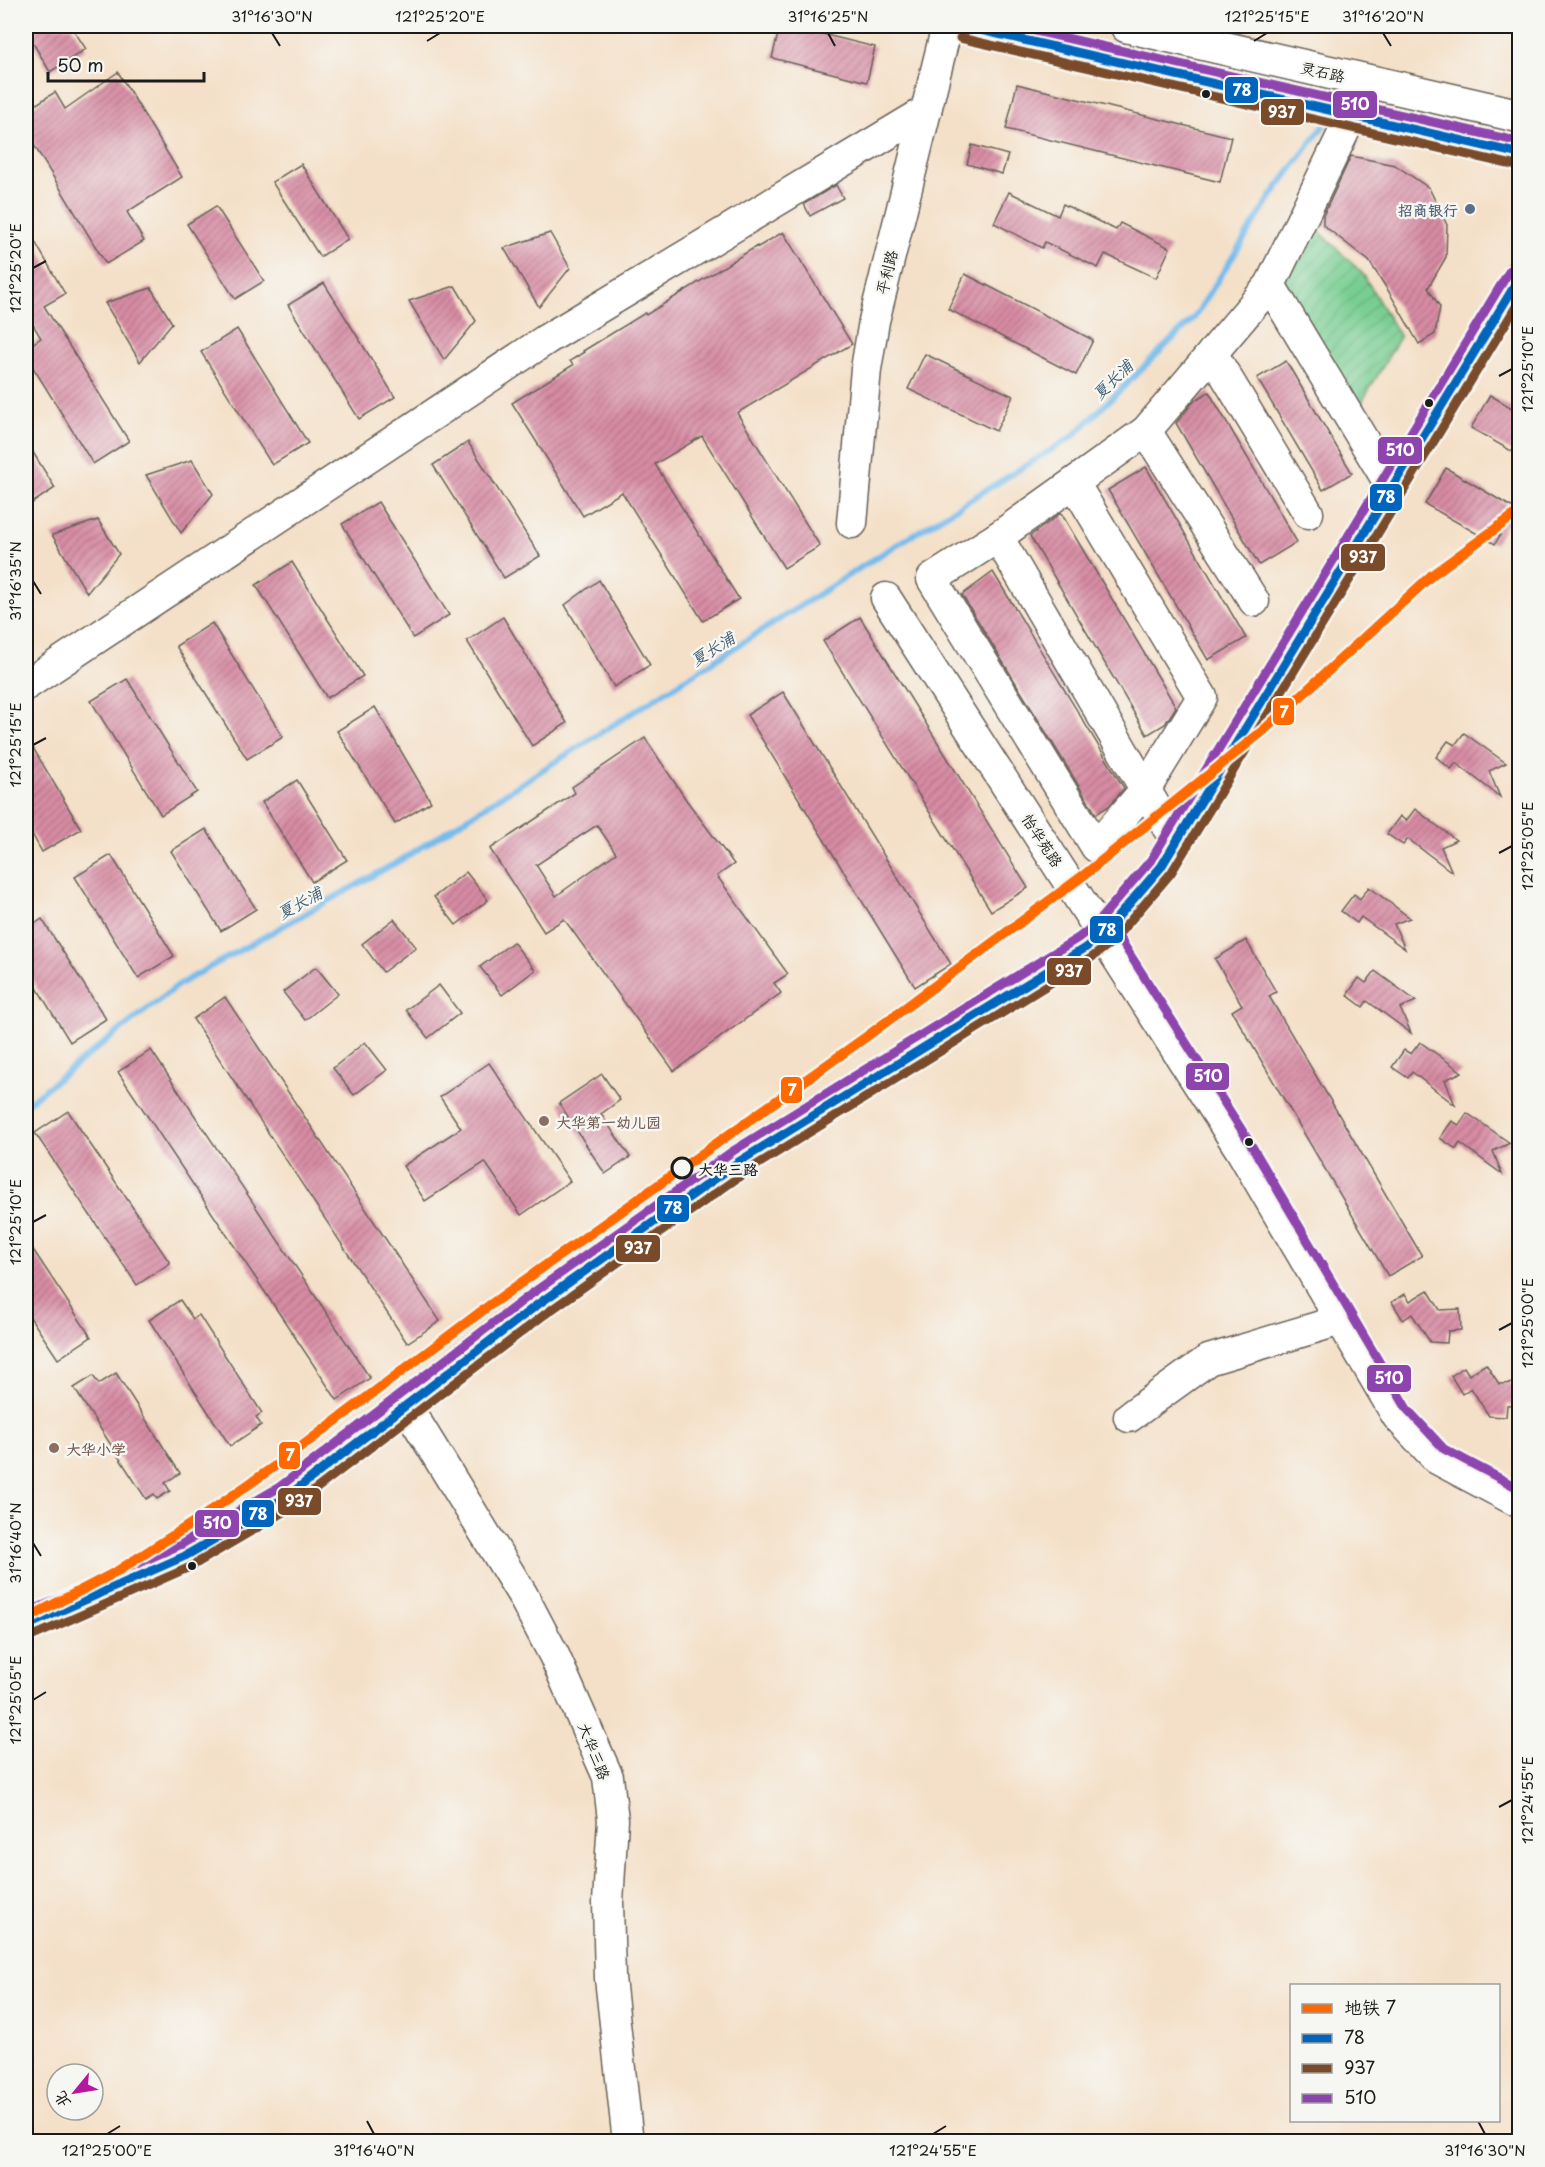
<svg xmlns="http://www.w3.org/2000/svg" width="1545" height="2167" viewBox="0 0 1545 2167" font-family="'Playpen Sans','LXGW WenKai TC',sans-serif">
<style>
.garden{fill:url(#garden-furrows);stroke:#4a7557;stroke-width:1.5}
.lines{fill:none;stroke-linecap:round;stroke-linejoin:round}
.stream{stroke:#74bbec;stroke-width:6}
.building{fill:url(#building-hatch);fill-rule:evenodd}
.minor-casing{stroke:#686158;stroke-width:33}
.major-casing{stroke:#686158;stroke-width:36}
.minor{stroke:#fff;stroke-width:30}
.major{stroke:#fff;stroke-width:33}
.bus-1-casing{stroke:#f6f6f2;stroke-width:14}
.bus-2-casing{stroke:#f6f6f2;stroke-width:14}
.bus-3-casing{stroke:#f6f6f2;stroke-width:14}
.bus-1{stroke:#0065bd;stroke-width:9}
.bus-2{stroke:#7a4b2a;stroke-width:9}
.bus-3{stroke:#8e44ad;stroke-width:9}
.metro-1-casing{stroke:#f6f6f2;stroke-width:15}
.metro-1{stroke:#ff6900;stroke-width:10}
.ticks{fill:none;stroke:#1c1c1c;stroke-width:2}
.bus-dot{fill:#1c1c1c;stroke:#f6f6f2;stroke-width:2}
.service-dot{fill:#5c6f8a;stroke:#f6f6f2;stroke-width:2}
.education-dot{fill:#8d6e63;stroke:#f6f6f2;stroke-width:2}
.stop-dot{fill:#f6f6f2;stroke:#1c1c1c;stroke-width:3}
.labels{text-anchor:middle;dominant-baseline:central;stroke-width:5;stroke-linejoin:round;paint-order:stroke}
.street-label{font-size:15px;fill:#1c1c1c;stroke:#f6f6f2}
.service-label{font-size:15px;font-weight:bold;fill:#4e5e75;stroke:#f6f6f2;text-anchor:end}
.education-label{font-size:15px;font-weight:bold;fill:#785e54;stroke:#f6f6f2;text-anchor:start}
.stop-label{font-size:15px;font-weight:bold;fill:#1c1c1c;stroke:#f6f6f2;text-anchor:start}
.water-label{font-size:16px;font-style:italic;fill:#3f5c6f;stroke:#f6f6f2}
.line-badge{stroke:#f6f6f2;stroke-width:2}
.badge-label{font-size:16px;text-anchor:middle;font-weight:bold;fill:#fff}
.neatline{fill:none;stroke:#1c1c1c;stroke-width:2}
.ticks-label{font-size:15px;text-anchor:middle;fill:#1c1c1c}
</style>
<defs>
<pattern id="garden-furrows" width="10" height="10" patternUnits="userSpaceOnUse" patternTransform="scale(1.5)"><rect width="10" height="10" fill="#78ce92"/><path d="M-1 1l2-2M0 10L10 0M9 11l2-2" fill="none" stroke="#67b07d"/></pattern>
<pattern id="building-hatch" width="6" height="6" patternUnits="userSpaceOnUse" patternTransform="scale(1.5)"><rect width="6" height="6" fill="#d88ca4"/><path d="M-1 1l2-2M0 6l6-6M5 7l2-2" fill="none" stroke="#ae7285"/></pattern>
</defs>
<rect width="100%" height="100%" fill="#f6f6f2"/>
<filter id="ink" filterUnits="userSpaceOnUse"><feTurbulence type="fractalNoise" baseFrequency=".0167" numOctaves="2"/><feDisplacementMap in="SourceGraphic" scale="12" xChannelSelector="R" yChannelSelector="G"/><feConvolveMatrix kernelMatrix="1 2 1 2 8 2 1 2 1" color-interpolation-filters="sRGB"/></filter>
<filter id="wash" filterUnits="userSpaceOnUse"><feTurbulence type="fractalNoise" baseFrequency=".008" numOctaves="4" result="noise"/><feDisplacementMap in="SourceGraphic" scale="24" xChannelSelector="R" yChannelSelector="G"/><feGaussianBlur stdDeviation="1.35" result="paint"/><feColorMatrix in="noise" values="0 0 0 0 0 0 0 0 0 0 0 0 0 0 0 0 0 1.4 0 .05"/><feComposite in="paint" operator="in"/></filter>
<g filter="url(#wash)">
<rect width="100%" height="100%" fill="#f4e0c8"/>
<polygon class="garden" points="1312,224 1363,274 1400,337 1359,407 1284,282"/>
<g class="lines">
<polyline class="stream" points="26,1104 178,985 401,860 885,552 1072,437 1194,318 1272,195 1327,121"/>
</g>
<g id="blocks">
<g class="building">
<polygon points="26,26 71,26 86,49 50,72 26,31"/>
<polygon points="780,26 790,26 875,47 867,82 772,58"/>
<polygon points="118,72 182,177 127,212 144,241 106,264 26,132 26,111 55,92 65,109"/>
<polygon points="1017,84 1231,137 1220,182 1006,129"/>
<polygon points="972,145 1008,155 1002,174 967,164"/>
<polygon points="1351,156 1395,165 1429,188 1447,225 1446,257 1428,288 1440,307 1435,334 1419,344 1389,292 1369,261 1323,225 1323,216"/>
<polygon points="301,164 348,239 320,257 272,182"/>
<polygon points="836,185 843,198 810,216 804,204"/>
<polygon points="1009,192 1058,216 1063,204 1116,230 1120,223 1170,248 1156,278 1105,254 1098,268 1045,242 1042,248 994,223"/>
<polygon points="216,206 264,281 235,299 187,224"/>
<polygon points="26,226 65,294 44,306 129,441 93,464 26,356 26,348 41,338 26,313"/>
<polygon points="783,232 852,344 737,413 820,546 784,568 702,436 655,464 739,599 703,621 622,492 583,516 512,403 573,365 570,361 584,352 583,351 645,313 646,315 757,246 758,247"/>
<polygon points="550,233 570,268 539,307 504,248"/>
<polygon points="965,274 1093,340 1076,375 948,309"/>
<polygon points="324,283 395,397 359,419 288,305"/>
<polygon points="455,286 476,321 444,360 409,301"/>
<polygon points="151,288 172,323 140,362 105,303"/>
<polygon points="237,329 308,443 272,465 201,352"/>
<polygon points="925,354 1013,396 996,431 908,389"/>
<polygon points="1286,361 1352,473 1323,490 1257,378"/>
<polygon points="1209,392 1297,542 1259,565 1176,423 1194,401"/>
<polygon points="1490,395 1520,413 1520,456 1471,428"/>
<polygon points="26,441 55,488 26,507"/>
<polygon points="468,442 540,556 504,578 433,465"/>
<polygon points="192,460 213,494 181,533 146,475"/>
<polygon points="1146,467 1246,638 1208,660 1108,490"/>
<polygon points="1446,468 1515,509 1495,544 1425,504"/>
<polygon points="378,502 449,615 413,638 342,524"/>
<polygon points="1061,513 1176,707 1165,724 1147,735 1030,536"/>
<polygon points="98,520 119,554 87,593 52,535"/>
<polygon points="292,562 363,676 327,698 256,585"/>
<polygon points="993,572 1124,788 1109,806 1096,814 962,595"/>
<polygon points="599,580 650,665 614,687 565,605"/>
<polygon points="503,617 567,723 532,746 467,641"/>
<polygon points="860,617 1028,888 991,911 823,641"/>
<polygon points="212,623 283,737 247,759 176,646"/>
<polygon points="127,679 197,792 161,815 91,701"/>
<polygon points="783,692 951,964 915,987 747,715"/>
<polygon points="375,707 431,802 395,824 337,731"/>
<polygon points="1464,733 1506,763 1489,771 1500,797 1456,763 1451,769 1436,757 1448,741 1455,745"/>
<polygon points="26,736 81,829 42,852 26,823"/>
<path d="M645 738 687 801 734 864 717 876 788 974 774 983 781 993 674 1071 564 919 544 932 490 849 575 793 572 787ZM597 825 616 853 556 896 536 865Z"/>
<polygon points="297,780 347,860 312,882 262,802"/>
<polygon points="1415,809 1456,840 1441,847 1452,872 1408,839 1403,845 1387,834 1400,816 1406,821"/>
<polygon points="206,829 256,909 221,931 171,851"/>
<polygon points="111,855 174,956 138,978 75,877"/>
<polygon points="466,872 488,900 456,925 434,897"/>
<polygon points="1369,887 1410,918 1394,924 1405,949 1361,917 1357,923 1341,911 1354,894 1360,899"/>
<polygon points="42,919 106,1019 70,1042 26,970 26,930"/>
<polygon points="394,919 416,947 383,972 362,944"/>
<polygon points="1246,940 1276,992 1269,996 1422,1256 1388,1276 1232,1011 1242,1005 1215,959"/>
<polygon points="513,942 535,970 502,995 480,967"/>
<polygon points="316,967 338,994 305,1020 283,992"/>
<polygon points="1375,971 1416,1001 1400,1008 1411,1033 1367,1001 1363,1007 1347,995 1359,978 1366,983"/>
<polygon points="439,985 460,1013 428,1038 406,1010"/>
<polygon points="225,997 440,1321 407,1343 193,1019"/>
<polygon points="365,1042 387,1070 354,1095 333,1068"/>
<polygon points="1420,1042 1462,1072 1445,1080 1455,1105 1412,1072 1408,1078 1392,1067 1404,1050 1411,1054"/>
<polygon points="151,1050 370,1378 337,1400 118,1072"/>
<polygon points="489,1063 570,1181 521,1215 485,1162 425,1201 403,1166 461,1128 440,1097"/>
<polygon points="602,1074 620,1100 601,1114 630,1157 605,1174 559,1103"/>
<polygon points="68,1111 170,1263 137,1285 35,1133"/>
<polygon points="1467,1113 1510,1143 1493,1151 1502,1174 1460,1143 1456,1149 1440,1138 1452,1121 1459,1125"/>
<polygon points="26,1239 91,1337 58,1359 26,1311"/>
<polygon points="1428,1290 1440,1310 1460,1309 1461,1330 1448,1331 1447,1343 1430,1342 1412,1314 1403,1320 1392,1302 1405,1294 1410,1301"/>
<polygon points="180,1300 193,1319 199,1315 262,1413 256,1417 261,1425 230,1446 149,1320"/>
<polygon points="1486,1364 1499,1384 1520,1383 1520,1404 1507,1405 1506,1417 1489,1416 1471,1388 1462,1394 1451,1376 1464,1367 1469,1375"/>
<polygon points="116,1373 180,1473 165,1483 170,1491 157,1499 154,1494 146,1499 74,1388 93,1376 99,1384"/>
</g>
</g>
</g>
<g filter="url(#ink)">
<use href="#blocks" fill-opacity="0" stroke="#686158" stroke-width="1.5"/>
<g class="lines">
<g class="minor-casing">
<g id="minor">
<polyline points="1270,285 1392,488"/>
<polyline points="1212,353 1308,513"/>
<polyline points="1146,431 1254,601"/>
<polyline points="852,523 866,369 874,321 947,26"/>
<polyline points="998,537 932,579 1096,847 1145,790 1202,697 1074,483"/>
<polyline points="886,598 1240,1149 1397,1416 1437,1459 1520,1503"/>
<polyline points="26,685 547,339 926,111"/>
<polyline points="1176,842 998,537 1146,431 1270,285 1352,115"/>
<polyline points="406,1405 522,1594 554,1655 608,1777 613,1820 608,1902 610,1978 628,2142"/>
<polyline points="1129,1417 1208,1360 1341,1320"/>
</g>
</g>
<g class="major-casing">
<g id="major">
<polyline points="963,26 1520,154"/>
<polyline points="1127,26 1520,116"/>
<polyline points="26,1626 185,1556 285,1498 537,1305 740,1161 1085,948 1103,934 1161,867 1520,276"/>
</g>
</g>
<use href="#minor" class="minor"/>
<use href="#major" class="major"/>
<g class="bus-1-casing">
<g id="bus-1">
<polyline points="963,26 1520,154"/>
<polyline points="26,1626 185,1556 285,1498 537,1305 740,1161 1085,948 1103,934 1161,867 1520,277"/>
</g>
</g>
<g class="bus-2-casing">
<g id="bus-2">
<polyline points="960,38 1517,166"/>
<polyline points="31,1637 190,1567 291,1508 544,1315 747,1171 1091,958 1112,942 1171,873 1520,300"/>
</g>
</g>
<g class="bus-3-casing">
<g id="bus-3">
<polyline points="1014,26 1520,142"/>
<polyline points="1113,928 1250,1143 1407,1409 1444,1449 1520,1489"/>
<polyline points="26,1613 180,1545 278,1488 530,1295 733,1151 1078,938 1095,925 1151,860 1510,270"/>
</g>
</g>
<use href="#bus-1" class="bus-1"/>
<use href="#bus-2" class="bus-2"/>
<use href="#bus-3" class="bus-3"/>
<g class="metro-1-casing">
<polyline id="metro-1" points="26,1619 116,1572 202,1517 285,1459 490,1305 866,1037 1088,872 1264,730 1432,575 1520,511"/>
</g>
<use href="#metro-1" class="metro-1"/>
</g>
</g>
<path class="ticks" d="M272 33 280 46M828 33 835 46M1383 33 1391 46M427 41 440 33M1254 41 1267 33M33 268 46 261M1499 376 1512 369M33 581 41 594M33 745 46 738M1499 853 1512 846M33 1222 46 1215M1499 1330 1512 1323M33 1543 41 1556M33 1700 46 1692M1499 1807 1512 1800M367 2121 374 2134M1478 2121 1485 2134M107 2134 120 2126M933 2134 946 2126"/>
<g class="bus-dot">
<circle cx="1206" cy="94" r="5"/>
<circle cx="1429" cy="403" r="5"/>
<circle cx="1249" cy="1142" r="5"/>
<circle cx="192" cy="1566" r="5"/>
</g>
<circle class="service-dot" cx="1470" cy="209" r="6"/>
<g class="education-dot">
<circle cx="544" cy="1121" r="6"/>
<circle cx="54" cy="1448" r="6"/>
</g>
<circle class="stop-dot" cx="682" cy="1168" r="10"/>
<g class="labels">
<g class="street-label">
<text transform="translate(1323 71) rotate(13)">灵石路</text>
<text transform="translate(886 272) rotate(-76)">平利路</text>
<text transform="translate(1043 840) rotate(57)">怡华苑路</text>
<text transform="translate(595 1751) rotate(68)">大华三路</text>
</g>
<g class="service-label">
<text x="1458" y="209">招商银行</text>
</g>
<g class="education-label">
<text x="556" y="1121">大华第一幼儿园</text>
<text x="66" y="1448">大华小学</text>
</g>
<g class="stop-label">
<text x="698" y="1168">大华三路</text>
</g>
<g class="water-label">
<text transform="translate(1112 379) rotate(-44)">夏长浦</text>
<text transform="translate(712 648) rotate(-32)">夏长浦</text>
<text transform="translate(299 902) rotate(-29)">夏长浦</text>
</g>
</g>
<g class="line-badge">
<rect x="1224" y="76" width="35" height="28" rx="6" fill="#0065bd"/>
<rect x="1332" y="90" width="46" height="29" rx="6" fill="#8e44ad"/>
<rect x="1260" y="98" width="45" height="28" rx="6" fill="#7a4b2a"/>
<rect x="1377" y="436" width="46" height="29" rx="6" fill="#8e44ad"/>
<rect x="1369" y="483" width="34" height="29" rx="6" fill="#0065bd"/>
<rect x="1340" y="543" width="46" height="29" rx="6" fill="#7a4b2a"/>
<rect x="1272" y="697" width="23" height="29" rx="6" fill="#ff6900"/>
<rect x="1089" y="915" width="35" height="29" rx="6" fill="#0065bd"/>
<rect x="1046" y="957" width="46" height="29" rx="6" fill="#7a4b2a"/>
<rect x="1185" y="1062" width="45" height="29" rx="6" fill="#8e44ad"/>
<rect x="780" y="1076" width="23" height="28" rx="6" fill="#ff6900"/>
<rect x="656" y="1194" width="34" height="29" rx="6" fill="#0065bd"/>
<rect x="615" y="1234" width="46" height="29" rx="6" fill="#7a4b2a"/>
<rect x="1366" y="1364" width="46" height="29" rx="6" fill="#8e44ad"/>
<rect x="278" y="1441" width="23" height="29" rx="6" fill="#ff6900"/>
<rect x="277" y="1487" width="45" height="29" rx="6" fill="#7a4b2a"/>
<rect x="241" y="1499" width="34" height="29" rx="6" fill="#0065bd"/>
<rect x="194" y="1509" width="46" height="29" rx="6" fill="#8e44ad"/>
</g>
<g class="badge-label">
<text x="1242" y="96">78</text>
<text x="1355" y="110">510</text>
<text x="1282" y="118">937</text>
<text x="1400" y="456">510</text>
<text x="1386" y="503">78</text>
<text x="1363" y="563">937</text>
<text x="1284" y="718">7</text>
<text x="1107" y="936">78</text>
<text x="1069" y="977">937</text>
<text x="1208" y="1082">510</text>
<text x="792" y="1096">7</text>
<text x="673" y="1214">78</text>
<text x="638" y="1254">937</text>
<text x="1389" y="1384">510</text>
<text x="290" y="1461">7</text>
<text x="299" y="1507">937</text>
<text x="258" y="1520">78</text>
<text x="217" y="1529">510</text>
</g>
<rect width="1545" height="2167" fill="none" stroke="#f6f6f2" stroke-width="66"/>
<rect x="1290" y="1984" width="210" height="138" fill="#f6f6f2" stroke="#9f9f9c" stroke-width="1.5"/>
<rect x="1302" y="2004" width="30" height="9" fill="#ff6900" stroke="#9f9f9c" stroke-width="1.5"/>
<text x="1344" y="2014" font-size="18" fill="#1c1c1c">地铁 7</text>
<rect x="1302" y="2034" width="30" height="9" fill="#0065bd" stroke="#9f9f9c" stroke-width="1.5"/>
<text x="1344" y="2044" font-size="18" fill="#1c1c1c">78</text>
<rect x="1302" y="2064" width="30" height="9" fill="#7a4b2a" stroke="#9f9f9c" stroke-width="1.5"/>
<text x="1344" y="2074" font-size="18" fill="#1c1c1c">937</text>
<rect x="1302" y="2094" width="30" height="9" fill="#8e44ad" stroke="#9f9f9c" stroke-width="1.5"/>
<text x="1344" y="2104" font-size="18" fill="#1c1c1c">510</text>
<g transform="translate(75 2092) rotate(240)"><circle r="28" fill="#f6f6f2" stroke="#9f9f9c" stroke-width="1.5"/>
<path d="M0-4.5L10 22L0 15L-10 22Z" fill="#b5179e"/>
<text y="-9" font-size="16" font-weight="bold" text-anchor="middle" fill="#1c1c1c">北</text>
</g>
<path d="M48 72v9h156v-9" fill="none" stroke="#1c1c1c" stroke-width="3"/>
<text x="57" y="72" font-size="18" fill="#1c1c1c" stroke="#f6f6f2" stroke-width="4.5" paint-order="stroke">50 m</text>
<rect x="33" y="33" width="1479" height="2101" class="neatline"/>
<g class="ticks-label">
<text x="272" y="22">31°16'30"N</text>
<text x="440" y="22">121°25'20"E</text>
<text x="828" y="22">31°16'25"N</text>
<text x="1267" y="22">121°25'15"E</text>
<text x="1383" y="22">31°16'20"N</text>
<text transform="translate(16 268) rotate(-90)" y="5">121°25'20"E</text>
<text transform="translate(1528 369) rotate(-90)" y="5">121°25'10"E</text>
<text transform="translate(16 581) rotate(-90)" y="5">31°16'35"N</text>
<text transform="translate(16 745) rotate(-90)" y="5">121°25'15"E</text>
<text transform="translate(1528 846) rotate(-90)" y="5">121°25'05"E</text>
<text transform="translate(16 1222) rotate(-90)" y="5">121°25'10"E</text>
<text transform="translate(1528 1323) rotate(-90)" y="5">121°25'00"E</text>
<text transform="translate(16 1543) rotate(-90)" y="5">31°16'40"N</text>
<text transform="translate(16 1700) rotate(-90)" y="5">121°25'05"E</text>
<text transform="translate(1528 1800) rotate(-90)" y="5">121°24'55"E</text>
<text x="107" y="2156">121°25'00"E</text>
<text x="374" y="2156">31°16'40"N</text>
<text x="933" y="2156">121°24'55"E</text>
<text x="1485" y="2156">31°16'30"N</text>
</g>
</svg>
